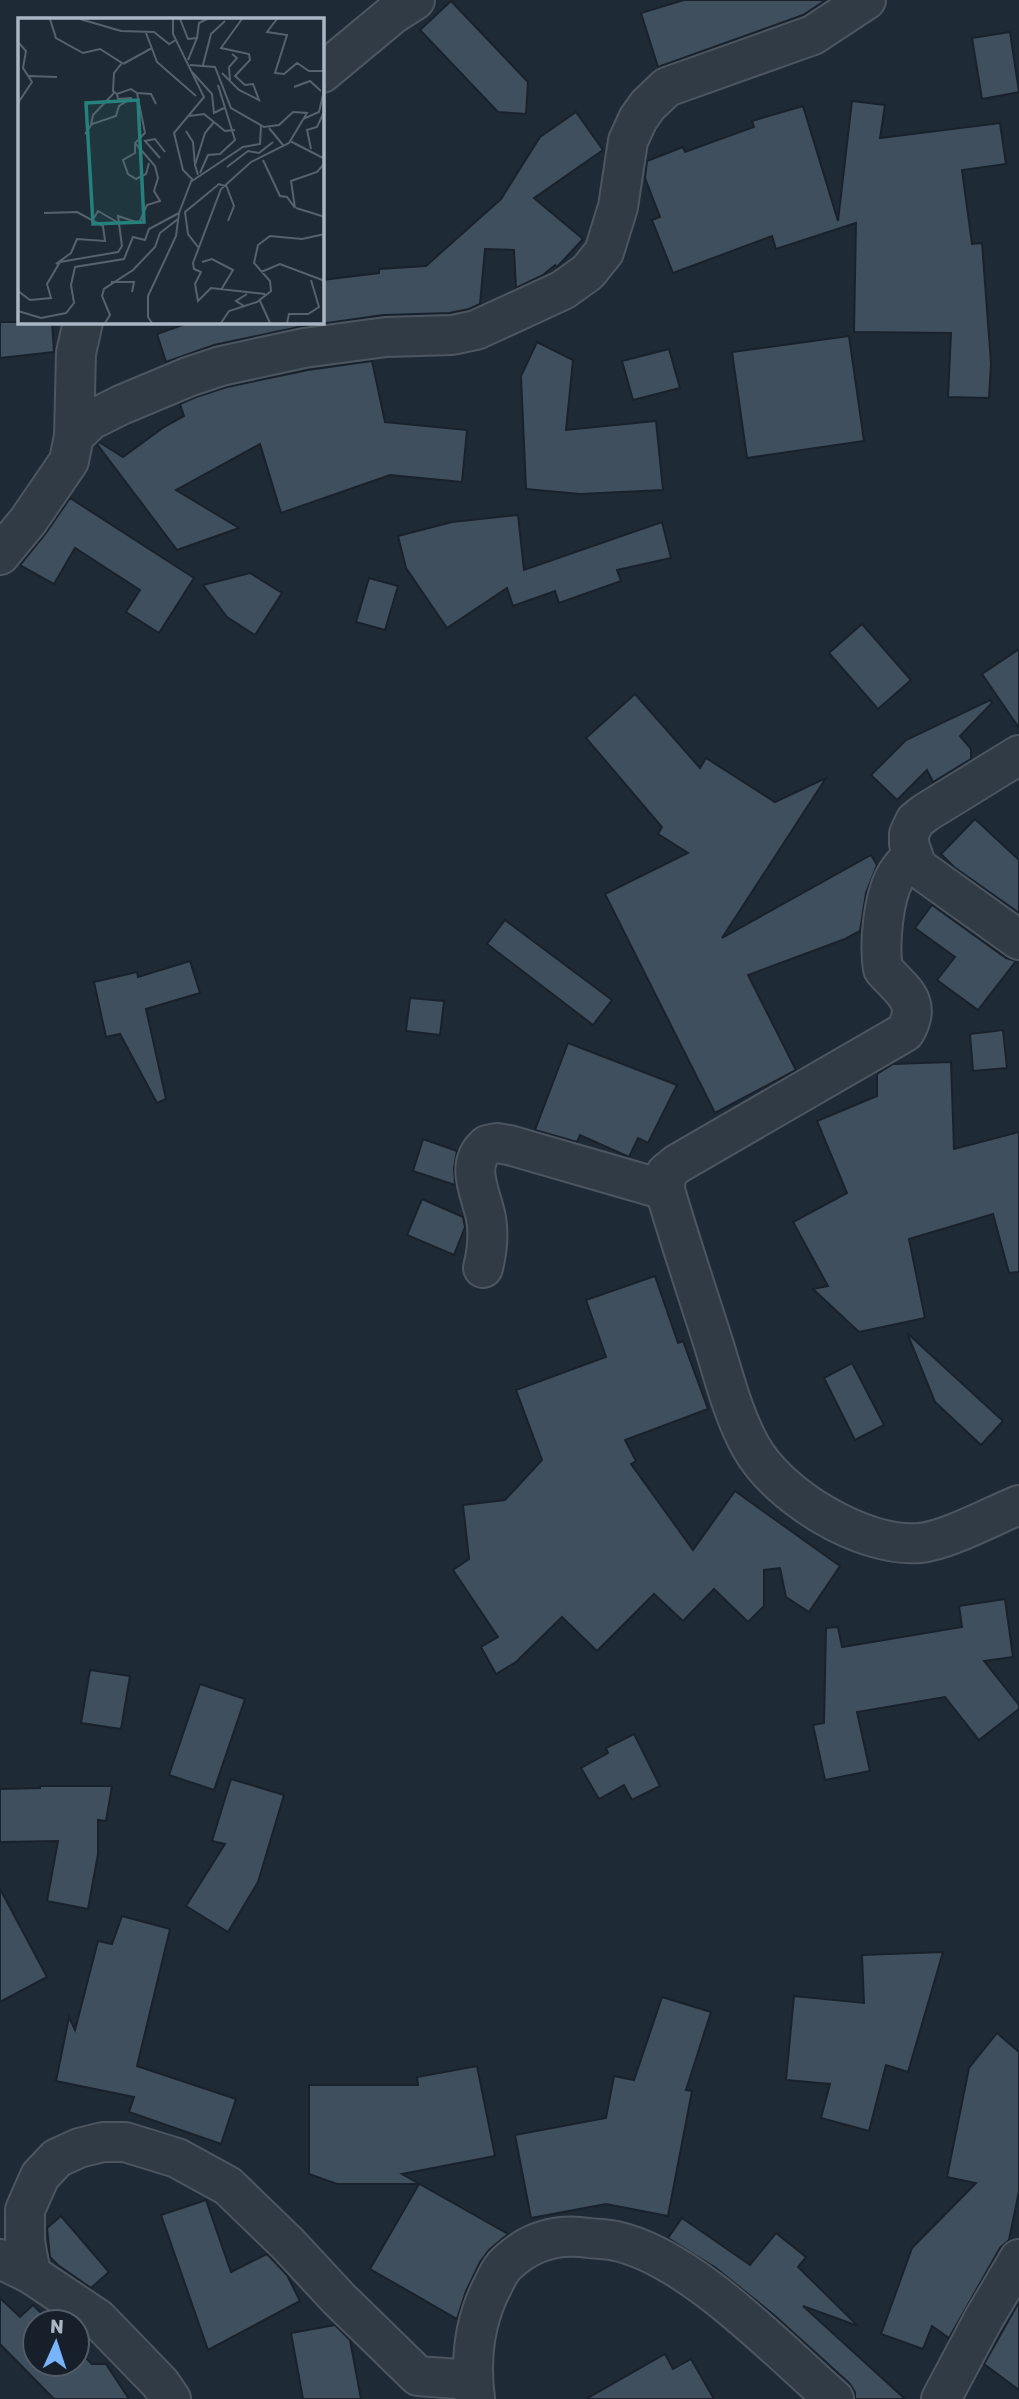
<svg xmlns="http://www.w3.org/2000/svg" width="1019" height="2399" viewBox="0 0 1019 2399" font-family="Rubik,sans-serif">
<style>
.building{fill:#404f5e;stroke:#19222c;stroke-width:2}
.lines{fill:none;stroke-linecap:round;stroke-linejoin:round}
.minor-casing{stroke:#4c5661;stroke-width:42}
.minor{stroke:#313b46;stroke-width:38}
.inset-road{fill:none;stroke:#56626e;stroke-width:2}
.view{fill:#26807b;fill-opacity:0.15;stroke:#26807b;stroke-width:3.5}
.inset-edge{fill:none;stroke:#aab6c4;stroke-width:3.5}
</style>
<rect width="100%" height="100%" fill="#1e2a35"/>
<g class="building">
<polygon points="684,0 826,0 803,15 658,67 641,13"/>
<polygon points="451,1 528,82 526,114 498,112 420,30"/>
<polygon points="1010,32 1019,92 982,99 972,38"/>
<polygon points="852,101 885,105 880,138 1000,123 1006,164 962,170 972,244 982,243 991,363 989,398 948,397 951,333 854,332 856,223 776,249 772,236 673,273 652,220 660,217 645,178 647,161 683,147 685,152 754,127 752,121 803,106 838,221"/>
<polygon points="576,112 603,150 534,198 583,239 557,267 555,265 543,275 516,288 514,250 485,249 480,304 469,309 449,313 383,315 299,327 214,345 166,362 157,334 191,322 322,322 322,280 379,273 379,269 426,266 501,199 540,137"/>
<polygon points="0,322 52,322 54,352 0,358"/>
<polygon points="849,336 864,441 747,458 732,352"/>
<polygon points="537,342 573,360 566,430 656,421 663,490 580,494 526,489 521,376"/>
<polygon points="669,349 680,388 633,400 622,361"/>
<polygon points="372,361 385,422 467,430 462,482 390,475 281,513 260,444 176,490 239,528 177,550 97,444 99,442 123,457 164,427 184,416 180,404 196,397 227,387 308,370"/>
<polygon points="70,498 194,578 159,633 126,612 140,590 75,548 54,584 20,565 46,533"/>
<polygon points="518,515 524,570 662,522 671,558 617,570 621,581 559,603 555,591 513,606 507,588 447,628 406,568 398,536 452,522"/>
<polygon points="250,573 282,593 255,635 227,617 203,585"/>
<polygon points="369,578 398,586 385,630 356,622"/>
<polygon points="862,624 911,680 878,709 829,653"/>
<polygon points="1019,649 1019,728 982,674"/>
<polygon points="635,694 700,768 706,758 775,802 826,778 722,938 871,855 877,865 866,893 860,931 845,939 748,975 796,1070 715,1113 605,894 688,853 658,834 662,827 586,738"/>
<polygon points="990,700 992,703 960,736 971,749 971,759 933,782 927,770 897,800 871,775 906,740"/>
<polygon points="975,819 1019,860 1019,913 954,867 941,854"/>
<polygon points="932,905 1006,958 1016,961 978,1010 937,980 955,957 915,928"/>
<polygon points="505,920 612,1000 593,1025 487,944"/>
<polygon points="190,961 200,993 146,1009 166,1099 157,1103 120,1034 106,1037 94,982 137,972 138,977"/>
<polygon points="410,998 444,1001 440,1035 406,1031"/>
<polygon points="1003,1030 1007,1068 973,1071 970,1034"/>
<polygon points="568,1043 677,1085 648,1143 638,1138 629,1157 580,1135 577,1142 535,1130"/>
<polygon points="951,1062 954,1149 1019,1132 1019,1272 1009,1273 993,1214 909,1239 925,1318 859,1332 813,1289 828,1286 793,1222 847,1193 817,1121 877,1096 877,1074 893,1064"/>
<polygon points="423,1139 457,1151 454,1168 455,1185 413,1171"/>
<polygon points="422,1199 463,1217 465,1227 454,1255 407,1235"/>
<polygon points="655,1276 678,1343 683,1341 708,1409 625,1440 636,1461 631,1464 693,1550 735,1491 840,1566 809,1612 786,1597 780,1568 764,1570 764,1606 748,1622 714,1589 683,1621 654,1594 597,1651 562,1617 516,1662 496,1674 481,1647 498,1637 453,1570 469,1559 463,1505 505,1500 542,1460 516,1390 606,1357 586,1300"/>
<polygon points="907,1333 1003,1421 981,1445 935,1402"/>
<polygon points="852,1363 884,1425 855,1440 824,1378"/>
<polygon points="1005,1599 1013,1657 984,1661 1019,1705 1019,1709 979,1740 945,1697 857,1712 870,1771 825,1780 813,1725 824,1723 826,1628 838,1627 842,1647 962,1627 959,1606"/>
<polygon points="90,1670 130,1676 121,1729 81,1723"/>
<polygon points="200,1684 245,1699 214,1790 169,1775"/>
<polygon points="634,1734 660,1786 632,1800 624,1785 599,1799 581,1768 608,1753 606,1748"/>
<polygon points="231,1779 284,1795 258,1882 228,1932 186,1906 225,1844 212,1841"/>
<polygon points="40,1786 112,1786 106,1821 98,1820 98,1854 88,1909 47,1901 58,1841 0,1842 0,1789 40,1788"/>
<polygon points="0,1889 47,1977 0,2002"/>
<polygon points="122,1916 170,1929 137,2066 236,2099 221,2144 129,2112 134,2097 56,2081 69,2017 75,2030 98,1941 112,1944"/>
<polygon points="943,1952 908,2072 886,2065 869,2131 821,2118 830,2084 786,2080 794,1996 864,2003 862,1955"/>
<polygon points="662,1997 711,2012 686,2090 692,2091 668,2216 606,2204 531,2218 515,2135 606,2118 614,2076 634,2080"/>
<polygon points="997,2033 1019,2052 1019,2191 1009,2240 1000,2248 949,2338 932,2326 923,2349 881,2334 912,2248 976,2183 947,2177 969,2068"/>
<polygon points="477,2066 495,2156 402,2174 508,2234 489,2250 480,2262 466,2291 457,2319 370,2269 419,2184 337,2184 309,2174 309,2085 418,2085 417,2077"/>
<polygon points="206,2200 231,2272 267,2254 287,2275 300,2301 208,2350 161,2215"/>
<polygon points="61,2216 109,2272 91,2288 58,2265 50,2257 47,2228"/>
<polygon points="682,2218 750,2265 776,2233 806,2257 798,2267 858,2326 803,2306 905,2399 855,2399 855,2392 849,2383 774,2315 716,2268 668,2238"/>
<polygon points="0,2298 20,2317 33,2305 50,2322 35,2322 35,2364 77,2364 77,2349 92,2364 106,2364 129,2399 54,2399 0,2344"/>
<polygon points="1019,2302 1019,2390 984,2364"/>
<polygon points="335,2325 350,2340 361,2399 303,2399 291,2333"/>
<polygon points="665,2354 673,2369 691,2359 714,2399 586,2399"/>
</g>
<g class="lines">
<g class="minor-casing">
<g id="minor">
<polyline points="322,73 393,14 415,0"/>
<polyline points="74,436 76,353 83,322"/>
<polyline points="0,555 28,521 69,461 74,436 91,420 121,405 188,377 221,366 304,348 386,337 452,335 476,330 563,290 588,272 604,252 618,207 628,141 638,119 648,105 667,87 813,35 866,0"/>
<polyline points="1019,755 925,813 915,821 909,834 909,844 917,867 1019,940"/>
<path d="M912 855C906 862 899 869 895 877 883 899 879 945 883 969 902 991 923 1001 905 1032L677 1164 666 1173 665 1190C680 1241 697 1292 713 1342 724 1377 733 1415 751 1447 778 1496 863 1548 920 1543 948 1540 992 1516 1019 1505"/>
<path d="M483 1268C487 1252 489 1235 486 1218 481 1193 464 1165 487 1145L497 1143 509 1145 665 1190"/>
<polyline points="0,2259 31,2274 98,2319 160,2383 171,2399"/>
<polyline points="31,2274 25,2242 25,2210 40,2176 57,2158 79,2148 103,2142 125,2142 177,2158 228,2186 288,2244 339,2299 418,2376 472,2380"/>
<path d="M475 2399C470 2360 474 2321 493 2285 497 2277 500 2269 507 2263 530 2241 557 2233 589 2238 598 2239 607 2239 616 2241 690 2257 777 2349 834 2399"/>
<polyline points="941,2399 983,2320 1019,2259"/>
</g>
</g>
<use href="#minor" class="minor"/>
</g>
<g transform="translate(18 18)">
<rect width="306" height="306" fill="#1e2a35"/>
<path class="inset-road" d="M62 1 103 13 136 14 151 26 158 22M162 1 170 21 179 20 170 42M259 1 249 14 269 17 257 55 266 56 279 45 291 53H307M128 15 139 44 178 78M179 20 181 5 189 1M0 24 8 33 5 50 14 64 0 85M0 29V56M105 46 134 30M172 47 197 49 213 90 246 109 261 107 275 94 289 95 271 125 233 144 203 171 175 245 176 251 183 254 177 266 180 283 193 270 247 276M185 47 193 16 207 3M173 53 194 76 196 95 206 90M204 55 221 72 241 82 235 66 227 67 217 58 232 42 231 36 203 30 224 1M11 58 39 59M212 62 211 49 219 40 214 36M276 69 292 63 303 73M119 75 133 76 138 86M171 98 186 96 207 113 217 112M285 101 301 94 307 68M73 107 75 97 96 75M251 110 265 127M168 113 175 124 177 147M67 116 74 106 98 98 101 88 114 80 100 81 99 76M272 123 307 141M117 126V135L105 142 110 156 118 161 128 156 131 145M293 131 289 112 299 109 307 92M142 140 127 123 137 121 147 134M245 142 262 178 269 179 277 190 273 163 299 154 307 145M209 149 230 133 241 135 255 124M182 155 190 137 202 136 217 122 200 67M180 157 177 147 187 115 196 104M174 163 225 129 242 126 243 108M208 167 216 188 210 203M278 190 307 199M26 195 59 194 85 208 87 223 59 221 53 235 38 246M76 200 80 193 99 204M180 229 170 216 167 194 201 166 207 168M184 244 194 241 215 252 203 272M243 254 262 246 307 263M93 264H116L114 274M0 273 12 282 33 280 29 266 42 244 100 234 104 228 100 198 121 205 129 187 142 183 136 173 140 160 137 148 117 125 127 115 119 75 113 71 99 76 95 73 96 55 104 45 82 31 65 35 38 20 32 1M242 283 252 305M226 288 218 283 229 276M0 293 23 300 48 295 56 285 53 267 57 249 106 241 115 219 127 222 131 211 161 195M87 305 92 297 84 278 86 271 115 252 137 229 142 215 160 201M134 305 130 299V278L158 218 161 195 174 161 165 152 156 115 186 79 155 16V1M203 305 211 293 239 284 253 273 252 263 236 245 240 227 252 218 284 221 307 216M269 305 271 296H290L301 289 293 262"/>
<path class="view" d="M120 82 126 204 75 206 68 85Z"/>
<rect width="306" height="306" class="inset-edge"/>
</g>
<g transform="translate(56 2343) rotate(3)"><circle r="33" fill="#17202a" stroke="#525c68" stroke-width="2"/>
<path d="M0-5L12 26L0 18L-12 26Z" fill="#77b4fc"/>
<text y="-10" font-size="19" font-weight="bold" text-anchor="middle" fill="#aab6c4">N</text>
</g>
</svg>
